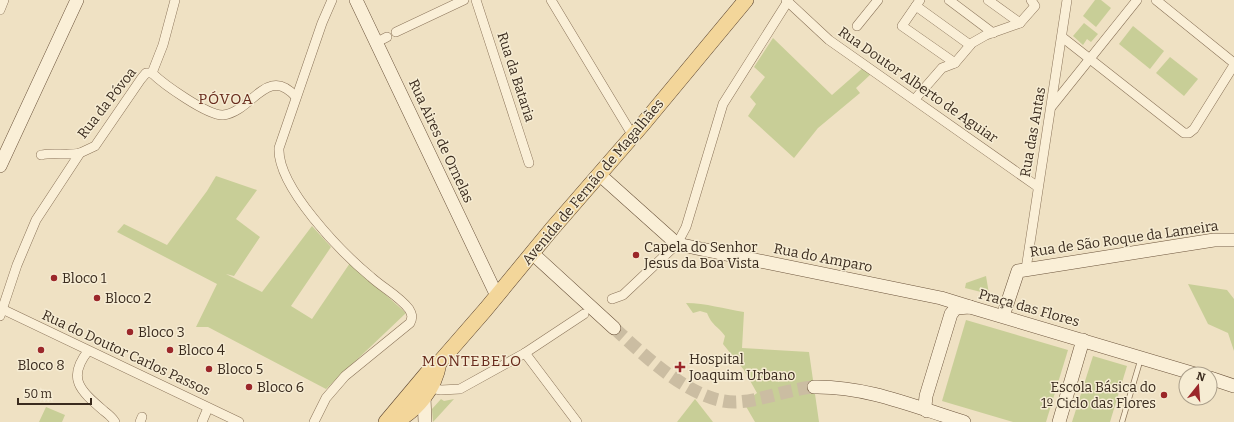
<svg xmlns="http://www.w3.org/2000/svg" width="1234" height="422" viewBox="0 0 1234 422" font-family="Bitter,serif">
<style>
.green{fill:#c8ce97}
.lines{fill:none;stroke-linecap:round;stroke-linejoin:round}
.secondary-tunnel{stroke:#cbbda2;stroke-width:13;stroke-dasharray:13 6;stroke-linecap:butt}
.lane-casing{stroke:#8a7359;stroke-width:6}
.street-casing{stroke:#8a7359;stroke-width:10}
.secondary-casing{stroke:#6c543c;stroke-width:14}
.primary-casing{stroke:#58412e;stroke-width:16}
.lane{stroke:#faefd7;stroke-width:4.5}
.street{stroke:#faefd7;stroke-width:9}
.secondary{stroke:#faefd7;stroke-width:13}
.primary{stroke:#f3d69a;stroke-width:15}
.poi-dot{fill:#9b272a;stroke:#f6ecd3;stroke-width:1.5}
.labels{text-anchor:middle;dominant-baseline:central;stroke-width:3;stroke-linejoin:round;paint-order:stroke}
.street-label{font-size:14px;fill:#3a2b1e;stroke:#f6ecd3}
.poi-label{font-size:14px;fill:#3a2b1e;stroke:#f6ecd3;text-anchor:start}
.neighbourhood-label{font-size:15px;letter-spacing:1px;fill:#682b1c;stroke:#f6ecd3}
</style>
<rect width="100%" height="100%" fill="#efe1c3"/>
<g class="green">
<polygon points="1095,0 1101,0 1111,8 1096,27 1083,16"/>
<polygon points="1084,23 1098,34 1091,42 1087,39 1083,45 1073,36"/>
<polygon points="1133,26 1164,51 1150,69 1119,44"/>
<polygon points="773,38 832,95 865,66 871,74 856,88 860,93 818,128 794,158 748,116 756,104 750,97 765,77 754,67"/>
<polygon points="1170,57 1198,79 1184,96 1156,73"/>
<polygon points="216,176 257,190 236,219 260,237 234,276 226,274 262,292 312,226 331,247 291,306 312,319 350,263 406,313 326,389 208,327 196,327 217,284 117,232 124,224 167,245 207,191"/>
<polygon points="986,276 989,294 965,288 966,283"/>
<polygon points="1188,284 1227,290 1234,299 1234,351 1228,333 1208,324"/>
<path d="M686 303C706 303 724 309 744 312L742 348 809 352 819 422H755L744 403 757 393 744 370 723 344 725 336C718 326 712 326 707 313L700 311 693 313Z"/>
<polygon points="966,320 1068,350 1046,422 1013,422 942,401"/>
<polygon points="1093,356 1127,366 1110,422 1072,422"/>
<polygon points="441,399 444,401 454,399 433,422 432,409"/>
<polygon points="695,399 713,422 677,422"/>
<polygon points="46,407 65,415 62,422 39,422"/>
</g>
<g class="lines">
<path class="secondary-tunnel" d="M614 328C644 355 693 403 736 402 761 401 788 389 814 387"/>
<g class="lane-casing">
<polyline id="lane" points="1122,422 1141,358"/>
</g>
<g class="street-casing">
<g id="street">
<polyline points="476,0 529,163"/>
<polyline points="551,0 633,136"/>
<polyline points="786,0 829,40 1038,187"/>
<polyline points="920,0 902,26 955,63"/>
<polyline points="949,0 993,33"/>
<polyline points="988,0 1020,23"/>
<polyline points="1156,0 1234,63"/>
<polyline points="916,6 970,45"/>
<polyline points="0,10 4,0"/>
<polyline points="857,26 878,0"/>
<polyline points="396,32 464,0"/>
<polyline points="1062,37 1184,133 1189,133 1194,129 1234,65"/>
<polyline points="377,42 387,37"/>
<path d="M152 73C163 84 208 116 223 115 252 112 267 64 296 97"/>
<polyline points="152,73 163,45 175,0"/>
<polyline points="915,99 942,68 955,63 972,43 986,35 1020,23 1035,6 1031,0"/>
<polyline points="1052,106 1137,0"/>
<path d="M41 155C54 152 67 156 80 153"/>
<polyline points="1026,269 1067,0"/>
<polyline points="612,299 623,295 677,244 686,227 723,104 788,1"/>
<polyline points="2,309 239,422"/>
<polyline points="0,316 17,265 36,220 80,153 95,146 141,79 146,73 152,73"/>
<path d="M88 351C66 379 81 391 104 411 108 414 112 417 115 422"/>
<polyline points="525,353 577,422"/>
<polyline points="430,388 441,390 460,389 525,353 584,314"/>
<polyline points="140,422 142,417"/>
<polyline points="202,422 208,408"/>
<path d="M314 422 326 398 345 376 410 323C413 317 412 314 409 309 399 296 383 288 371 277 342 253 277 187 279 148L322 23 332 0"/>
</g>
</g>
<g class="secondary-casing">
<g id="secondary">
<polyline points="356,0 497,296"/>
<polyline points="0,166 77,0"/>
<polyline points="600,175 677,244 941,298 970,307"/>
<polyline points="532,253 614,328"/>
<polyline points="1003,316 1018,271 1214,240 1234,240"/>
<polyline points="1210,378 1234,386"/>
<path d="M814 387C867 386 915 407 964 422"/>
<polyline points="424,397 425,422"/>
<polyline points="927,411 925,406 926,396 951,314 956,308 970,307 1195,374"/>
<polyline points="1059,422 1083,340"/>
</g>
</g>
<g class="primary-casing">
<g id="primary">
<polyline points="386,422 428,372 439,363 486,309 551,230 643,124 746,0"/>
<path d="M394 422C417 411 435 388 439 363"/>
</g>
</g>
<use href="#lane" class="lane"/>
<use href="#street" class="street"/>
<use href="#secondary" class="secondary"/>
<use href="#primary" class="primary"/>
</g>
<g class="poi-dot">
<circle cx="636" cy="255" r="4"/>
<circle cx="54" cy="278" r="4"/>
<circle cx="97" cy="298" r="4"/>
<circle cx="130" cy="332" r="4"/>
<circle cx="41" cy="350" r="4"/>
<circle cx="170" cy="350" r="4"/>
<path d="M678 361h4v4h4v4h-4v4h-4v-4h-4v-4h4z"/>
<circle cx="209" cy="369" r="4"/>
<circle cx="249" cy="387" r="4"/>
<circle cx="1164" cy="395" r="4"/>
</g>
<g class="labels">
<g class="street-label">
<text transform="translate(516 77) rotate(72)">Rua da Bataria</text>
<text transform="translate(918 85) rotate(35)">Rua Doutor Alberto de Aguiar</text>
<text transform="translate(107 103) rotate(-52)">Rua da Póvoa</text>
<text transform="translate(1033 132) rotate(-80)">Rua das Antas</text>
<text transform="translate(441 141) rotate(65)">Rua Aires de Ornelas</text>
<text transform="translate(593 182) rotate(-50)">Avenida de Fernão de Magalhães</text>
<text transform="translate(1124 239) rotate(-8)">Rua de São Roque da Lameira</text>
<text transform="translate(823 258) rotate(11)">Rua do Amparo</text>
<text transform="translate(1029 308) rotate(16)">Praça das Flores</text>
<text transform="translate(126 353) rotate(25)">Rua do Doutor Carlos Passos</text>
</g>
<g class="poi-label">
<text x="644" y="247">Capela do Senhor<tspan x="644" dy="16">Jesus da Boa Vista</tspan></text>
<text x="62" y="278">Bloco 1</text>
<text x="105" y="298">Bloco 2</text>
<text x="138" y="332">Bloco 3</text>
<text x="178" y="350">Bloco 4</text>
<text x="689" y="359">Hospital<tspan x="689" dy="16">Joaquim Urbano</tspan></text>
<text x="41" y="365" text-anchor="middle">Bloco 8</text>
<text x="217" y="369">Bloco 5</text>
<text x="257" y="387">Bloco 6</text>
<text x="1156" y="387" text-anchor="end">Escola Básica do<tspan x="1156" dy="16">1º Ciclo das Flores</tspan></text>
</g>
<g class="neighbourhood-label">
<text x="226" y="99">PÓVOA</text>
<text x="472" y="361">MONTEBELO</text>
</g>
</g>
<g transform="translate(1198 386) rotate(17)"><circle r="19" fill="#f6ecd3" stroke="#ab9f8b"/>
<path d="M0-3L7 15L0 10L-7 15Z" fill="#9b272a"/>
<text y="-6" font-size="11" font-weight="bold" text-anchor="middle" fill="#3a2b1e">N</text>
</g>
<path d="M18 398v6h73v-6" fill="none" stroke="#3a2b1e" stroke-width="2"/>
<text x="24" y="398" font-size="12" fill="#3a2b1e" stroke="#f6ecd3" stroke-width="3" paint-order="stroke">50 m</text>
</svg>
